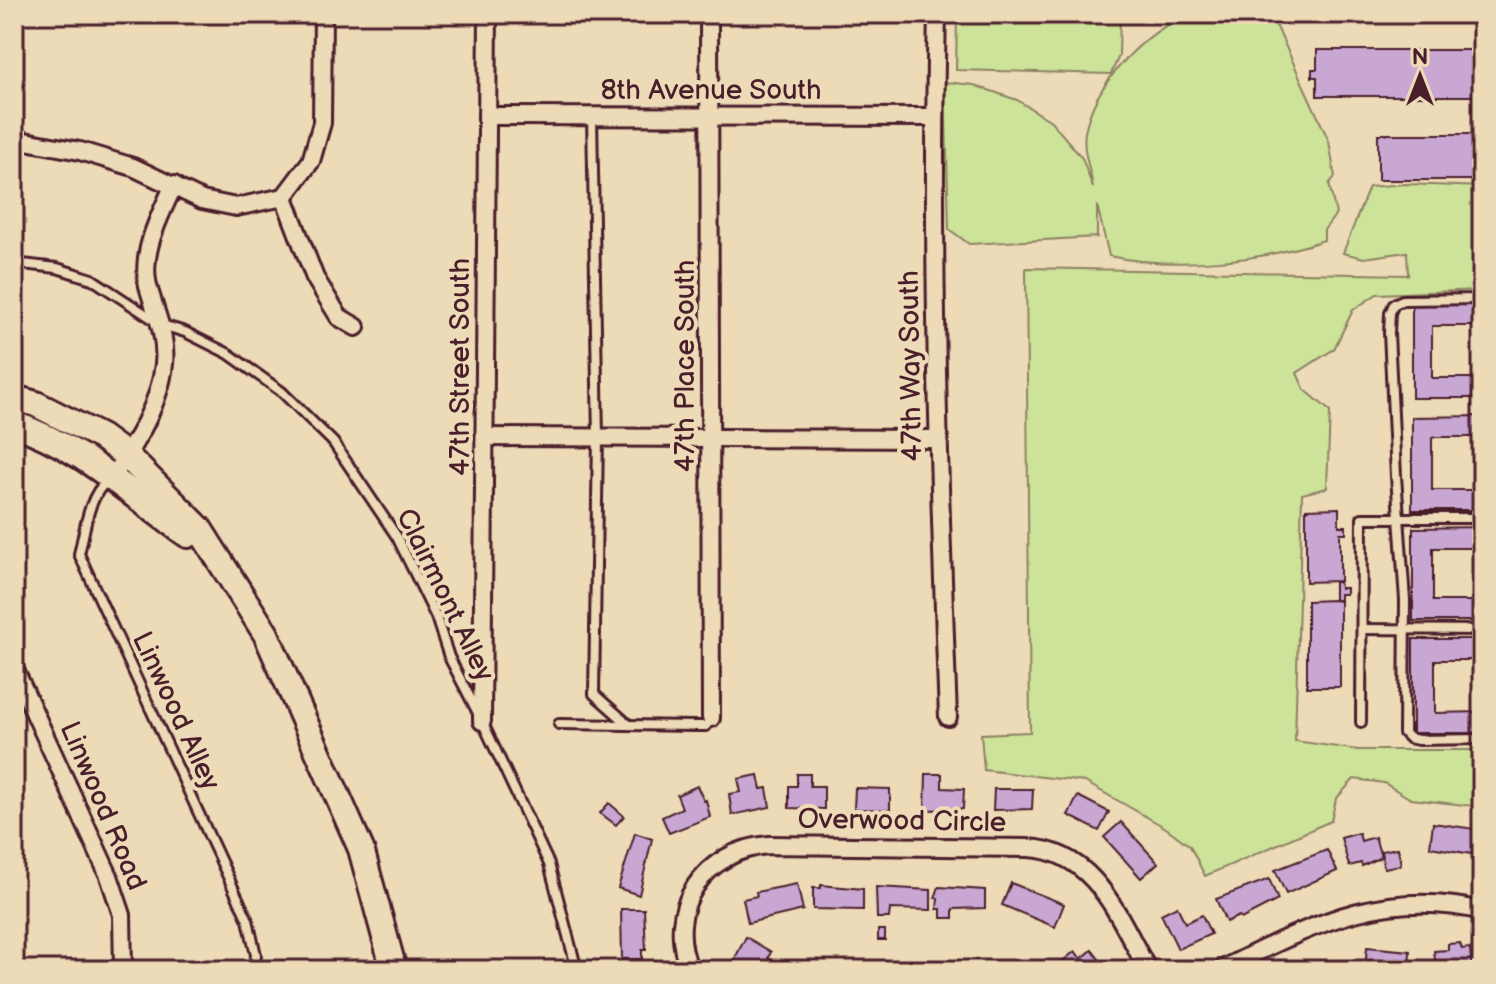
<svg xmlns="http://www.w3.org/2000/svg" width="1496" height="984" viewBox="0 0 1496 984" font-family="'Balsamiq Sans',sans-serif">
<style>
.green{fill:#cde399;stroke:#8c8162;stroke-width:2}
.building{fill:#c8a8d3;stroke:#4a1f2b;stroke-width:2}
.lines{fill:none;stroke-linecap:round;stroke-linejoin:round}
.lane-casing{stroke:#4a1f2b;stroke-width:14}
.street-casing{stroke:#4a1f2b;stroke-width:22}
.secondary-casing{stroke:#4a1f2b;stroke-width:30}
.lane{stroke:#eddbb8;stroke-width:8}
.street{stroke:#eddbb8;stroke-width:16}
.secondary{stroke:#eddbb8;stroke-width:24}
.labels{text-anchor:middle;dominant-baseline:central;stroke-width:8;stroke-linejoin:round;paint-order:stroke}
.street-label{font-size:28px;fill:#4a1f2b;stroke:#eddbb8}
</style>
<rect width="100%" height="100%" fill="#eddbb8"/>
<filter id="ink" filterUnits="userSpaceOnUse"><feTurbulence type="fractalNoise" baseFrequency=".0125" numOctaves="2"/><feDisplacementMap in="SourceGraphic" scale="16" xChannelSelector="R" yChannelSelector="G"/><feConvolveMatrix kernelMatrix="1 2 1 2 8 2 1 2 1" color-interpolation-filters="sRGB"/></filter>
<g filter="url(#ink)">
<g class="green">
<polygon points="957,14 1120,14 1119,56 1111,74 956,70"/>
<path d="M1190 14H1271L1329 141 1335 177 1329 184 1336 214 1324 230V240C1263 261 1172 270 1109 256L1097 205V237L969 244 949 229 945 82 974 85 1017 100 1051 121 1082 158 1093 188C1091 171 1082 151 1085 133 1093 84 1145 31 1190 14Z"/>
<polygon points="1406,184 1482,187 1482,290 1377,294 1353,310 1334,349 1297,373 1304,389 1330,411 1327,488 1302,494 1295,741 1358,750 1482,750 1482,807 1411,799 1384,783 1354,779 1336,799 1331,821 1205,876 1190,846 1166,828 1085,782 984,770 981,734 1030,732 1026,268 1408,275 1407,252 1364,258 1343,253 1369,187"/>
</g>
<g class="building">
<polygon points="1317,50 1482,50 1482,96 1317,96 1317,77 1312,77 1312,69 1317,69"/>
<rect x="1378" y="134" width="104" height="46"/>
<polygon points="1412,305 1482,305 1482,326 1432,326 1432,378 1482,378 1482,398 1412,398"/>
<polygon points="1482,416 1482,437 1432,437 1432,490 1482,490 1482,510 1412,510 1412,417"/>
<polygon points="1339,508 1339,526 1346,526 1346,533 1340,533 1340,581 1306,582 1306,509"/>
<polygon points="1482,527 1482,548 1433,548 1433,601 1482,601 1482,621 1413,621 1413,528"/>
<polygon points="1334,582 1339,582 1340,588 1346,588 1346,594 1340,594 1340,600 1334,600"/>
<polygon points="1334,600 1340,601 1340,687 1307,687 1307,601"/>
<polygon points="1413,639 1482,639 1482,660 1435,660 1435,713 1482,712 1482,733 1413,733"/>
<polygon points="797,774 810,774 810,786 824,786 824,809 789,808 789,786 797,786"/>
<polygon points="926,774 942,774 942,788 964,789 963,809 925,810"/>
<polygon points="758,775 761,789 767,788 770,807 732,815 729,794 741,792 738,779"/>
<polygon points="697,786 704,801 706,800 710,817 669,833 662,817 682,808 677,795"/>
<polygon points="855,788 890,789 890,810 854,809"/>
<polygon points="994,789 1033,789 1032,809 993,810"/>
<polygon points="1078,796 1109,812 1099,831 1068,815"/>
<polygon points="609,803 624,816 616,825 600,813"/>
<polygon points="1121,822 1158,863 1141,878 1104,837"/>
<polygon points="1433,823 1482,830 1482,852 1473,851 1472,854 1430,847"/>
<polygon points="635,833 652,839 639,895 618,888"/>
<polygon points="1359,833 1361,841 1375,837 1381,857 1362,866 1361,863 1349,866 1341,838"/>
<polygon points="1398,848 1401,865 1384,868 1381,851"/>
<polygon points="1327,850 1337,871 1286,894 1275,870"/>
<polygon points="1269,879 1278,900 1241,919 1239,916 1226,922 1216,899"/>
<polygon points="1011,883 1064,904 1055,927 1002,905"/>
<polygon points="797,884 803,910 748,923 743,899 757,896 756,892"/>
<polygon points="821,885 863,889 863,910 813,909 813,888 821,888"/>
<polygon points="876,887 931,890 931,910 890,909 889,918 877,918"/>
<polygon points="939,887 985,890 985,908 953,909 953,918 941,918 941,909 937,909 938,898 935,898"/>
<polygon points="1177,906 1185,923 1202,915 1211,934 1178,949 1161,914"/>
<polygon points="621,909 644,909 646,950 642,950 642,959 622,959"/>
<rect x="878" y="930" width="7" height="10"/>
<polygon points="746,937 771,952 768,958 791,970 760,970 750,963 748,967 734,960"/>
<polygon points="1460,943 1462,949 1470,948 1472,970 1436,970 1434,951 1448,950 1448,944"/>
<polygon points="1367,947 1410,951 1409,970 1365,970"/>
<polygon points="1092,950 1103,964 1096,970 1052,970 1075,951 1081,959"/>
<polygon points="1337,961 1341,970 1312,970 1319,968"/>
</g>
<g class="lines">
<g class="lane-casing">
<g id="lane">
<polyline points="1479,14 1482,17"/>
<polyline points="592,117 598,437 594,694 629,725"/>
<polyline points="14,263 57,268 92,279 162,325 185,332 229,354 282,392 333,442 397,537 436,617 449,657 482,721 549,864 577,970"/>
<polyline points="1482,299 1403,300 1394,304 1390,313 1389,333 1396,476 1405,600 1404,733 1409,738 1418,740 1482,739"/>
<path d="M108 480C88 496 85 530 79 554L248 920 256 955 254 970"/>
<polyline points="1362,629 1482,630"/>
<polyline points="1361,722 1362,518 1482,518"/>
<polyline points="559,724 694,726 706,726 711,718"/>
</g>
</g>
<g class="street-casing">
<g id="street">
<polyline points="709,14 711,718"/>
<path d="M937 14C931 248 939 483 948 717"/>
<polyline points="487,116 934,117"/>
<polyline points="14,139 80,151 133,167 202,200 236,207 284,197"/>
<polyline points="284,197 311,161 322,123 323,14"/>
<polyline points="284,197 315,278 339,317 356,327"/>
<polyline points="486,437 937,439"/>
<path d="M113 476C135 444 160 404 164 364 167 335 155 312 148 286 140 253 160 215 174 185"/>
<polyline points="14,668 109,876 122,915 123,970"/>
<polyline points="482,721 488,14"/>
<path d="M690 970C663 908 705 850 769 845L1028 848C1096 851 1119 919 1148 970"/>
<path d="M1220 970C1308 928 1381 886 1482 911"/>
</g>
</g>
<g class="secondary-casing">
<g id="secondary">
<polyline points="14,398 36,404 101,437 127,456 199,528 266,634 361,849 394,970"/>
<path d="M14 424C85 448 128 494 188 535"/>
</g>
</g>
<use href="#lane" class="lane"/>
<use href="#street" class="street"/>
<use href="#secondary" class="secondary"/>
</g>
</g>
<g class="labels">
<g class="street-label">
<text x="711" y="90">8th Avenue South</text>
<text transform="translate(685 366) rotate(-90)">47th Place South</text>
<text transform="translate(911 366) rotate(-91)">47th Way South</text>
<text transform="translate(460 367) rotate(-90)">47th Street South</text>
<text transform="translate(445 595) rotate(64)">Clairmont Alley</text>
<text transform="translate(176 711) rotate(65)">Linwood Alley</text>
<text transform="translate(103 806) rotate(67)">Linwood Road</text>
<text transform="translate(902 821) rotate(1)">Overwood Circle</text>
</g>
</g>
<rect width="1496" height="984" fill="none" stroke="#eddbb8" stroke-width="48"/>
<rect x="24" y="24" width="1448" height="936" fill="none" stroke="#4a1f2b" stroke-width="3" filter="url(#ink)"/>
<g transform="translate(1420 76)" stroke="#eddbb8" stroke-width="6" paint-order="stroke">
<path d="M0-6L14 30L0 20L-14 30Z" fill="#4a1f2b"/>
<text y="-12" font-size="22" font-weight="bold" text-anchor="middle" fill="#4a1f2b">N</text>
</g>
</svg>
